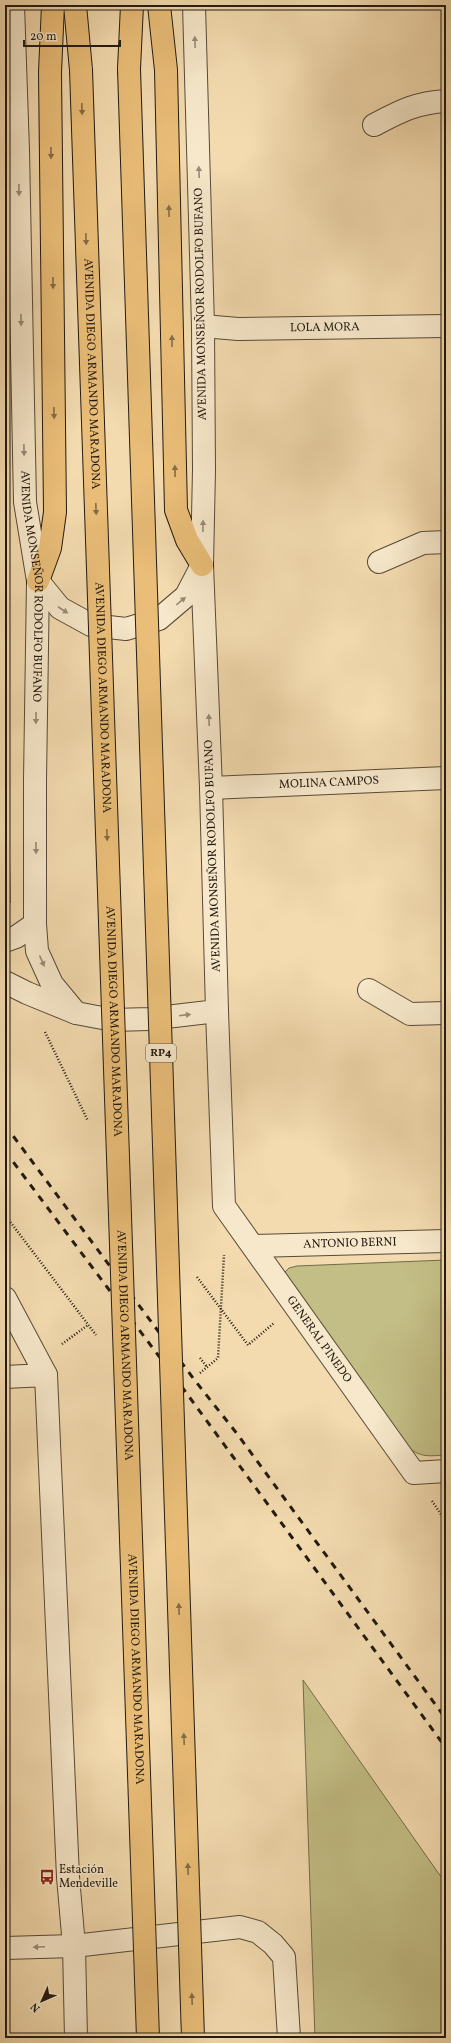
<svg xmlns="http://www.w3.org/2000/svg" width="451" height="2043" viewBox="0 0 451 2043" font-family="Vollkorn,serif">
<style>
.green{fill:#c3be85;stroke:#726c4b}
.building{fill:#e2a282;stroke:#211a11}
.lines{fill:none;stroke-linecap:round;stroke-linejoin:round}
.minor-casing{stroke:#564a38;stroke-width:24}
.tertiary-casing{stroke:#564a38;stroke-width:24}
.primary-casing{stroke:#211a11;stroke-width:24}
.path{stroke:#211a11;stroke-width:2.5;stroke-dasharray:1 2;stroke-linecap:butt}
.minor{stroke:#f7e8cb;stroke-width:22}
.tertiary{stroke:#f7e8cb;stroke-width:22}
.primary{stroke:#eabe78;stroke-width:22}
.rail{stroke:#211a11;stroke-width:3;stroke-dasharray:7 7;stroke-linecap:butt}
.primary-bridge-casing{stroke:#211a11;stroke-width:24;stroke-linecap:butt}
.primary-bridge{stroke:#eabe78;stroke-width:22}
.oneway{fill:#978b77}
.oneway2{fill:#866c44}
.labels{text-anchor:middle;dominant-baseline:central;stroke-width:3;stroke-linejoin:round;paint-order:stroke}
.shield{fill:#f7e8cb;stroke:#615849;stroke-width:1}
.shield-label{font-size:11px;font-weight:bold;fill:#211a11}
.street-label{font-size:12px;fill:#211a11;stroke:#f7e8cb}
.poi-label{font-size:12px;fill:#211a11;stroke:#f7e8cb;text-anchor:start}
</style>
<rect width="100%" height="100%" fill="#f3dbaf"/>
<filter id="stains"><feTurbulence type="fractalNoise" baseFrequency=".005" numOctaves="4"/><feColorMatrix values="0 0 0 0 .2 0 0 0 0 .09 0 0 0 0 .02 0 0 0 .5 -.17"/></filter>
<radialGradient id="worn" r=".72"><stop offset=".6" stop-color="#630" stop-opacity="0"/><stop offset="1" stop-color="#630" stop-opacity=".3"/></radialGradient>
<g class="green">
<path d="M446 1260V1455C428 1456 421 1458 406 1446L283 1274 289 1268 297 1266Z"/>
<polygon points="303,1680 446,1884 446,2038 315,2038"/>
</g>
<polygon class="building" points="5,811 9,812 10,903 5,905"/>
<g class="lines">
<g class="minor-casing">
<g id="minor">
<path d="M374 125C401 111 415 103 446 101"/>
<path id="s1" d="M203 326 238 329 446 326"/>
<polyline points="379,562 423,543 446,542"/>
<path id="s2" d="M211 788 446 778"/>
<polyline points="5,941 16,937 35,924"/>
<polyline points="5,982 27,993 76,1013"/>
<polyline points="369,990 410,1014 446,1013"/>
<path id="s3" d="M217 1011 224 1206 414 1473 446 1471"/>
<path id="s4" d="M254 1246 446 1241"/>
<polyline points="5,1298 46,1375"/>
</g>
</g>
<g class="tertiary-casing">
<g id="tertiary">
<path id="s5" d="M13 5 18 151 25 502 38 581 35 780V924L37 951 52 984 76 1013 113 1020 149 1019 217 1011 211 788 202 565 204 470 203 326 194 5"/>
<polyline points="38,581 60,608 91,625 126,629 159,619 186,596 201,567"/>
<polyline points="5,1377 46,1375 68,1877 74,1946 76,2038"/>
<polyline points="5,1948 74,1946 240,1927 258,1932 273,1944 284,1957 289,2038"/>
</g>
</g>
<g class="primary-casing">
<g id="primary">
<polyline points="75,5 81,70"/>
<polyline points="159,5 166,70 176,510 187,540 202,565"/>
<polyline points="129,69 132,5"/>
<polyline points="38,581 50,548 55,512 50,72 53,5"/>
</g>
</g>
<g class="path">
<polyline points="45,1032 88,1121"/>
<polyline points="5,1215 96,1335"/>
<polyline points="197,1277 248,1345 274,1323"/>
<polyline points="62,1344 88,1325"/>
<polyline points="200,1358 207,1367"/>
<polyline points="200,1373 218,1358 224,1255"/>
<polyline points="432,1501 446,1522"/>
</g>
<use href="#minor" class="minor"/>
<use href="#tertiary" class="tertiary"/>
<use href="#primary" class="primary"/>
<g class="rail">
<polyline points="5,1125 193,1378 238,1435 446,1719"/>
<polyline points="5,1151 182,1387 446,1748"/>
</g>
<g class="primary-bridge-casing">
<g id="primary-bridge">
<polyline points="129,69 193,2038"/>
<path id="s6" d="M81 70 148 2038"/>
</g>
</g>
<use href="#primary-bridge" class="primary-bridge"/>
</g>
<defs><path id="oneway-solid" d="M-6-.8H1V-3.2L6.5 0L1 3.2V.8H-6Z"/></defs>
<g class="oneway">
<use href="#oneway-solid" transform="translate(195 42) rotate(-92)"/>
<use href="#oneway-solid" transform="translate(199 172) rotate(-92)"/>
<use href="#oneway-solid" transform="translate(19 190) rotate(89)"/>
<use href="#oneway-solid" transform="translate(21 320) rotate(89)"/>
<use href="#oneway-solid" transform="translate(24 450) rotate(89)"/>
<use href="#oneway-solid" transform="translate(203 526) rotate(-89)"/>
<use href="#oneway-solid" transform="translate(181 601) rotate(-40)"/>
<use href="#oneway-solid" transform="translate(63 610) rotate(33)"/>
<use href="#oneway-solid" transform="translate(36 718) rotate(91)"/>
<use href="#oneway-solid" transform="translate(209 720) rotate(-92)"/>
<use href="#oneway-solid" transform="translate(36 848) rotate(89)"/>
<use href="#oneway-solid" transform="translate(42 961) rotate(66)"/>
<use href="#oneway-solid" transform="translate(185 1015) rotate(-7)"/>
<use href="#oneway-solid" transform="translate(39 1947) rotate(178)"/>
</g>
<g class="oneway2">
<use href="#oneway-solid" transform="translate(82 109) rotate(88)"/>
<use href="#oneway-solid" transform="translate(51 153) rotate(89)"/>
<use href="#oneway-solid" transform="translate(169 211) rotate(-91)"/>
<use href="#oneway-solid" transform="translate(86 239) rotate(88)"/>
<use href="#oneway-solid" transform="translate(53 283) rotate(89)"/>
<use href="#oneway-solid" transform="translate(172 341) rotate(-91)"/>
<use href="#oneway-solid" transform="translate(54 413) rotate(89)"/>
<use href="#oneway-solid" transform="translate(175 471) rotate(-91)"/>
<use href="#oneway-solid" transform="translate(96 509) rotate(88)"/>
<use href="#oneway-solid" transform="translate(107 835) rotate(88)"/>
<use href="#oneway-solid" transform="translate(179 1609) rotate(-92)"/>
<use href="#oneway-solid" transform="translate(184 1739) rotate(-92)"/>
<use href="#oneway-solid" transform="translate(188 1869) rotate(-92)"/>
<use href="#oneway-solid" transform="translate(192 1999) rotate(-92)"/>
</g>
<defs>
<g id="bus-bare" transform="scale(1.2)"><path d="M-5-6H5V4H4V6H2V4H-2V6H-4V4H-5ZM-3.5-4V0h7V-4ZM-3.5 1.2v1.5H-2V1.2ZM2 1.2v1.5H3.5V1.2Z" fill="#8f2418" stroke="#f7e8cb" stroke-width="2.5" paint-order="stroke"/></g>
</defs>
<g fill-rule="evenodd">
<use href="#bus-bare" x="47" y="1877"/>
</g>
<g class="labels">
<rect class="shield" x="146" y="1044" width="30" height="18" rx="3"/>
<g class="shield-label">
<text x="161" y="1053">RP4</text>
</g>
<g class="street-label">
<text transform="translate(201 304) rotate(-91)">AVENIDA MONSEÑOR RODOLFO BUFANO</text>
<text stroke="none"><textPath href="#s1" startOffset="122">LOLA MORA</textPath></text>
<text stroke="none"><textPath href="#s6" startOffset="304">AVENIDA DIEGO ARMANDO MARADONA</textPath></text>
<text stroke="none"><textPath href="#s5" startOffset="582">AVENIDA MONSEÑOR RODOLFO BUFANO</textPath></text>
<text stroke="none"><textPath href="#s6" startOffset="628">AVENIDA DIEGO ARMANDO MARADONA</textPath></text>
<text stroke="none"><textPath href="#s2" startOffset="118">MOLINA CAMPOS</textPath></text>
<text transform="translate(213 856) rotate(-92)">AVENIDA MONSEÑOR RODOLFO BUFANO</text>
<text stroke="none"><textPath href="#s6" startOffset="952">AVENIDA DIEGO ARMANDO MARADONA</textPath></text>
<text stroke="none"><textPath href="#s4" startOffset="96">ANTONIO BERNI</textPath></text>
<text stroke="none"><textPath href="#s3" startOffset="359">GENERAL PINEDO</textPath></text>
<text stroke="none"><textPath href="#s6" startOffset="1276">AVENIDA DIEGO ARMANDO MARADONA</textPath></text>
<text stroke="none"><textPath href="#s6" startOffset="1600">AVENIDA DIEGO ARMANDO MARADONA</textPath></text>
</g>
<g class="poi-label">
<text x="59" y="1870">Estación<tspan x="59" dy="14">Mendeville</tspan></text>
</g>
</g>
<rect width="451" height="2043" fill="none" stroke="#f3dbaf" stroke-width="20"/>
<rect x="6" y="6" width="439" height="2031" fill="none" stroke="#211a11" stroke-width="2"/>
<rect x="10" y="10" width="431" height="2023" fill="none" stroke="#211a11"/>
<g transform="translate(42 2001) rotate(225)" stroke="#f7e8cb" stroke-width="3" paint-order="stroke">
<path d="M0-3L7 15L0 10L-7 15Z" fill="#211a11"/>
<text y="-6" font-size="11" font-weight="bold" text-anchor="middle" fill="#211a11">N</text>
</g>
<path d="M24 40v6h96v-6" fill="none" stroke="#211a11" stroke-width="2"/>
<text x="30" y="40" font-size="12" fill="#211a11" stroke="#f7e8cb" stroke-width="3" paint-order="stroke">20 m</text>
<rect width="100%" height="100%" filter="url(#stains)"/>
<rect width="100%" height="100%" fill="url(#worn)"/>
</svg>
